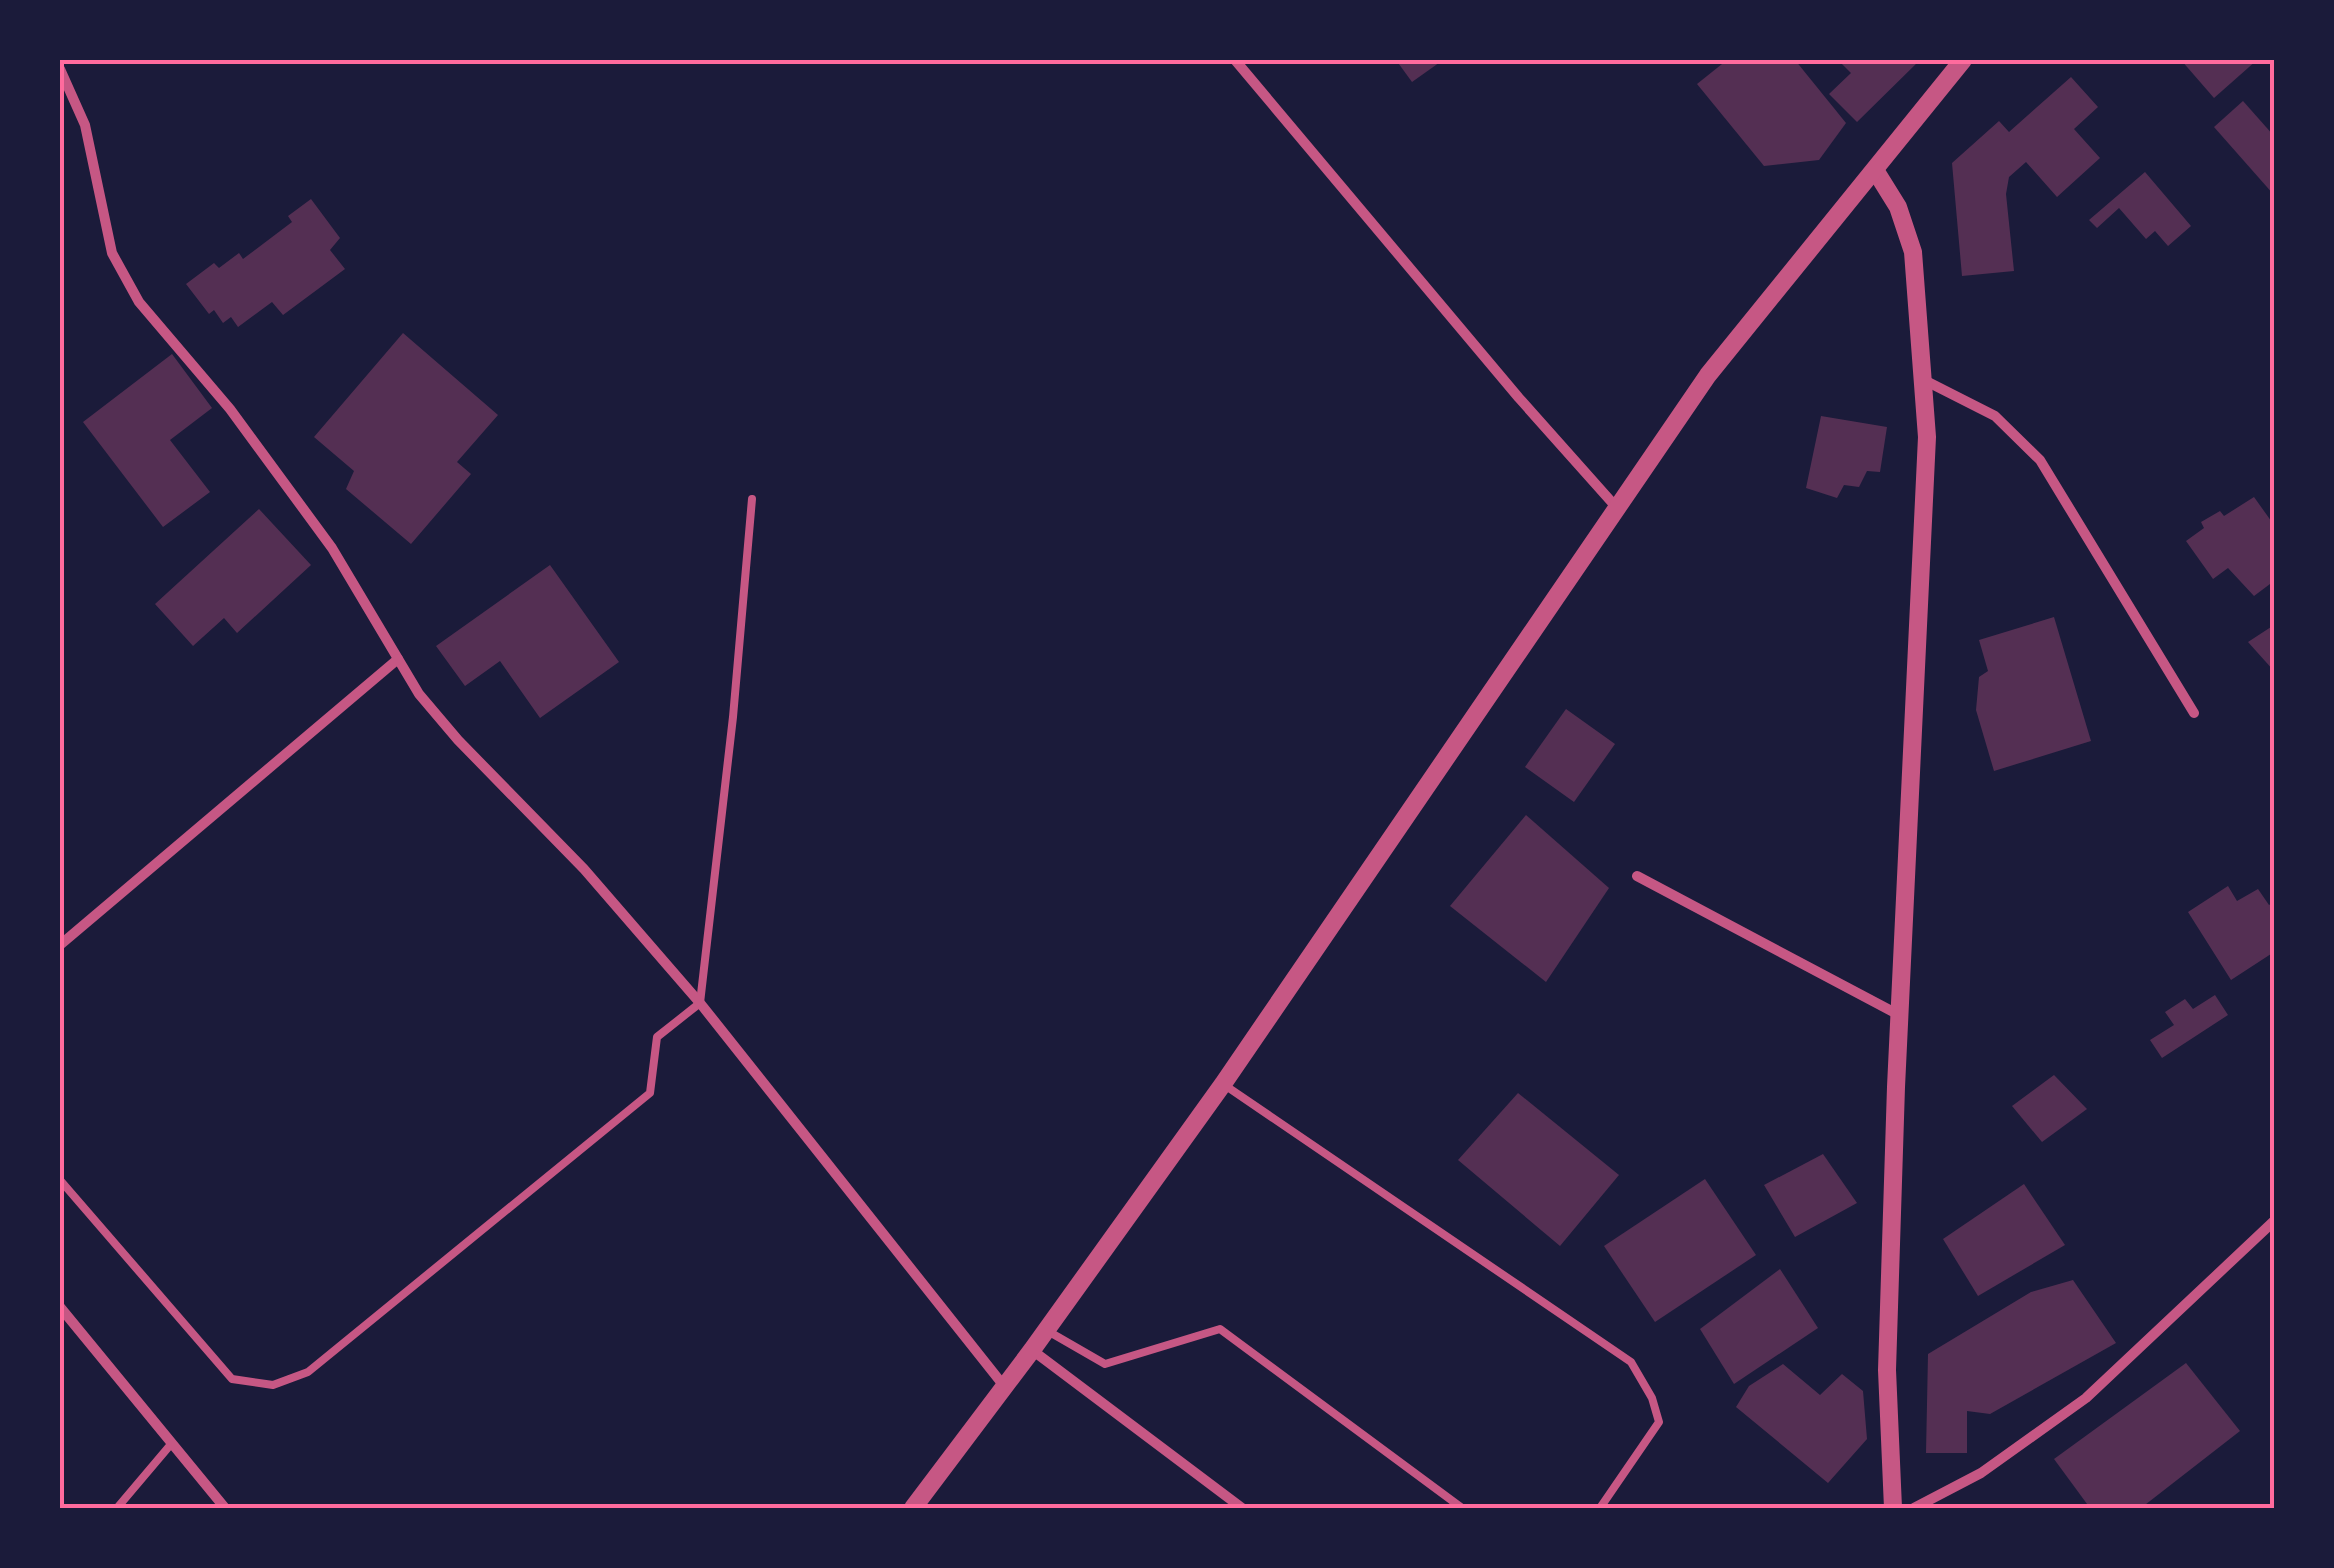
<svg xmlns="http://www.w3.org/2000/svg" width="2334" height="1568" viewBox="0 0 2334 1568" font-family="'Source Sans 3',sans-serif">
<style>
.building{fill:#542f53}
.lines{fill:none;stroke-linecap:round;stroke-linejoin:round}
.service{stroke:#c65784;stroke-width:8}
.minor{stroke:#c65784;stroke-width:10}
.tertiary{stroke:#c65784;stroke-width:18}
.neatline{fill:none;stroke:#ff6b9d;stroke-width:4}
</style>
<rect width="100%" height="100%" fill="#1b1b3a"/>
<g class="building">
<polygon points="1396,60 1443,60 1412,82"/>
<polygon points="1727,60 1795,60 1846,123 1819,160 1764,166 1697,84"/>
<polygon points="1838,60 1920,60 1857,122 1829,94 1851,73"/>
<polygon points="2181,60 2257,60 2214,98"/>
<polygon points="2071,77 2098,107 2074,129 2100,158 2057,197 2026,162 2009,177 2006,194 2014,271 1962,276 1952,163 1999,121 2009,132"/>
<polygon points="2243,101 2274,136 2274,195 2214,127"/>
<polygon points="2145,172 2191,226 2168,246 2155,231 2146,239 2119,208 2097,228 2089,220"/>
<polygon points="311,199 340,238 330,250 345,269 283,315 272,302 238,327 231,317 223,323 214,310 209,314 186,284 214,263 219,268 239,253 243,259 292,222 288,216"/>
<polygon points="403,333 498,415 457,462 471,474 411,544 346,489 354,471 314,437"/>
<polygon points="172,354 212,408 170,440 210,492 163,527 83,422"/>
<polygon points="1821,416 1887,427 1880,472 1867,471 1859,487 1844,485 1837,498 1806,488"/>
<polygon points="2254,497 2274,525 2274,581 2254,596 2228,568 2213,579 2186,541 2204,528 2201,522 2220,511 2224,516"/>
<polygon points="259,509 311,565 237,633 224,618 193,646 155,604"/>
<polygon points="550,565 619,662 540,718 500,661 465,686 436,646"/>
<polygon points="2054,617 2091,741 1994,771 1976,710 1979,677 1988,671 1979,640"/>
<polygon points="2274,625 2274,671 2248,642"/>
<polygon points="1566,709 1615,744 1574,802 1525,767"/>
<polygon points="1526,815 1609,888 1546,982 1450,906"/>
<polygon points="2228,886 2237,901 2258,889 2269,905 2274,902 2274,952 2231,980 2188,912"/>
<polygon points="2215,995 2228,1015 2162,1058 2150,1040 2174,1025 2165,1012 2185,999 2193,1009"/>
<polygon points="2054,1075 2087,1109 2042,1142 2012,1106"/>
<polygon points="1518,1093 1619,1175 1560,1246 1458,1160"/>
<polygon points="1823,1154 1857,1203 1795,1237 1764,1185"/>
<polygon points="1705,1179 1756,1255 1655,1322 1604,1246"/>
<polygon points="2024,1184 2065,1245 1978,1296 1943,1239"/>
<polygon points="1780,1269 1818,1328 1734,1384 1700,1329"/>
<polygon points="2073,1280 2116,1343 1990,1414 1967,1411 1967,1453 1926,1453 1928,1354 2031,1292"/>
<polygon points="2186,1363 2240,1431 2141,1508 2090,1508 2054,1459"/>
<polygon points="1783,1364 1820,1395 1842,1374 1863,1391 1867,1439 1828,1483 1736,1407 1749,1386"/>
</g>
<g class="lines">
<g class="service">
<polyline points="1223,1084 1631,1362 1652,1398 1659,1422 1600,1508"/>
<polyline points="60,1180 232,1379 273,1385 308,1372 650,1093 657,1037 700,1003 733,717 752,499"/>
<polyline points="1046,1330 1105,1364 1220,1329 1462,1508"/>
<polyline points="117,1508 172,1443"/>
</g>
<g class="minor">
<polyline points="1235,60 1519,398 1617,508"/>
<polyline points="60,69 85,125 112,253 139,302 230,409 332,548 419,694 458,740 584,869 700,1003 1004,1386"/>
<polyline points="1924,380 1995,416 2040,460 2194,713"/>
<polyline points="1637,876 1899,1015"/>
<polyline points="60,945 398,659"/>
<polyline points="60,1307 225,1508"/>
<polyline points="1032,1350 1242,1508"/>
<polyline points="1914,1508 1981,1473 2086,1398 2274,1221"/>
</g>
<g class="tertiary">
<polyline points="1875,170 1898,207 1913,252 1927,437 1896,1087 1887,1370 1893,1508"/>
<polyline points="913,1508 1032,1350 1223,1084 1708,375 1963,60"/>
</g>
</g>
<rect width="2334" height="1568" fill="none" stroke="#1b1b3a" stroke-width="125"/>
<rect x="62" y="62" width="2210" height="1444" class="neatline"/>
</svg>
